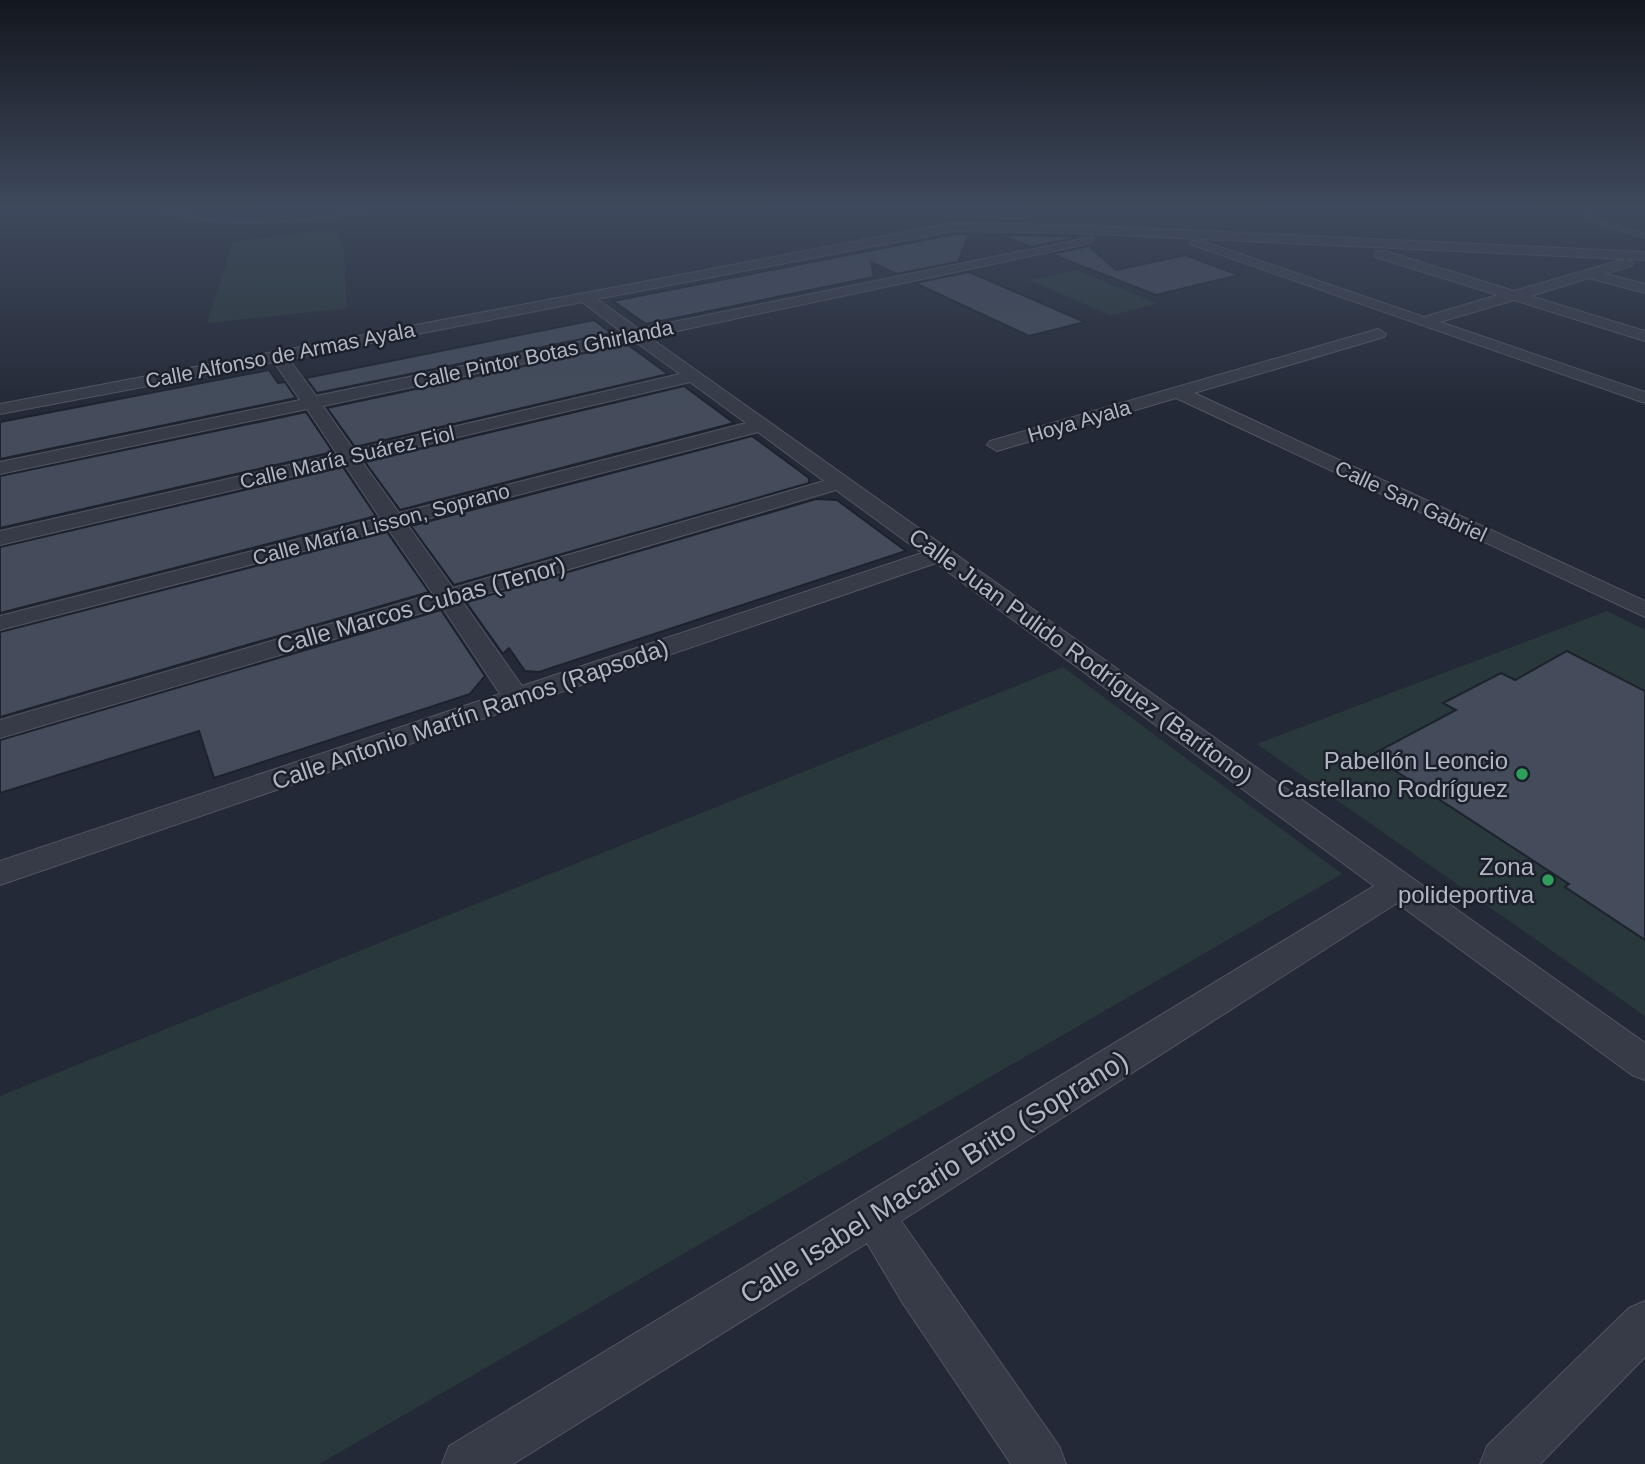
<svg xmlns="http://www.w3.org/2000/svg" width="1645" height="1464" viewBox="0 0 1645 1464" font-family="Helvetica,sans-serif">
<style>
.green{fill:#29393b}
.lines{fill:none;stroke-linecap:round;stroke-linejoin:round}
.stream{fill:#39455e;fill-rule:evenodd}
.building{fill:#444c5b;stroke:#1d222d;stroke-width:2}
.lane-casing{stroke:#515661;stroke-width:2}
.street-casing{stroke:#515661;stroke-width:2}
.lane{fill:#363b47;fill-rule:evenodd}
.street{fill:#363b47;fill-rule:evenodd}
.leisure-dot{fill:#2e9e5b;stroke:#1b202b;stroke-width:2.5}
.labels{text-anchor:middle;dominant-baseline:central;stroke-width:5;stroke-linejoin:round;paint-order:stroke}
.far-street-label{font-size:21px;fill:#b1b6c3;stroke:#1b202b}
.street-label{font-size:24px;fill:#b1b6c3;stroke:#1b202b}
.poi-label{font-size:24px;fill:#b1b6c3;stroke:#1b202b;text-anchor:end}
.near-street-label{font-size:28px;fill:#b1b6c3;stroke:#1b202b}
</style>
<rect width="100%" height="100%" fill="#232936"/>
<g class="green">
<polygon points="337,229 344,253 347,308 207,323 233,242"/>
<polygon points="1076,270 1158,304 1110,315 1029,280"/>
<polygon points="1607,611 1645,630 1645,1016 1257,744"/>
<polygon points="1063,667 1342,874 319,1464 0,1464 0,1096"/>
</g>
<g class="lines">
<path class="stream" d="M147 209C173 209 201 218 228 220 275 224 323 218 369 209H380C365 214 348 216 332 218 271 227 205 228 147 209Z"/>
</g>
<g class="building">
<polygon points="955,234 969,234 958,262 896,274 871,262 874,277 646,324 613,301"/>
<polygon points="1007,235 1074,236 1079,237 1031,247 1006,237"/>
<polygon points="1089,246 1116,270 1185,255 1239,275 1156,295 1051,254"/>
<polygon points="969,272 1085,322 1029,336 915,283"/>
<polygon points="594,320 611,333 317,393 306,378"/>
<polygon points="627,344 668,374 355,447 327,408"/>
<polygon points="269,370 278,383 285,382 296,398 0,459 0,422"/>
<polygon points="684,386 734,423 400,510 365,462"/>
<polygon points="306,412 333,452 0,528 0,476"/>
<polygon points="752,436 809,478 809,483 454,585 411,526"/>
<polygon points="343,467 376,516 0,613 0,547"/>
<polygon points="816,499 837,500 906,551 539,672 525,671 509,648 503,654 466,602"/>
<polygon points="387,532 429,592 0,717 0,632"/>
<polygon points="441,610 485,676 470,694 214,778 199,731 0,793 0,740"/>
<polygon points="1567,651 1645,691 1645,940 1565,887 1569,884 1371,755 1456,710 1443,703 1501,673 1515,680"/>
</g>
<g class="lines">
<g class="lane-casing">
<polygon id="lane" points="1584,209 1590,209 1590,213 1603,222 1645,234 1645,238 1599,224 1585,215"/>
</g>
<g class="street-casing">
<g id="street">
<path d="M953 223 1074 225 1645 252V260L1628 259 1633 263 1631 266 1605 274 1645 284V293L1589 278 1530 296 1645 331V341L1514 300 1440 322 1645 392V403L1190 244 1192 241H1202L1424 317 1498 295 1375 257V251H1385L1514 291 1625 259 1074 233 953 231 597 299 639 329 1092 237 1094 240 1087 244 649 337 1645 1043V1080L1632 1075 1397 903 901 1221 1059 1446 1066 1464H1011L902 1302 867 1243 513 1464H442L449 1446 1374 886 936 563 0 885V861L500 694 442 607 0 738V720L433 594 388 529 0 630V616L380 518 344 464 0 545V531L337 454 307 409 0 474V462L300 400 274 362 0 414V404ZM582 302 623 333 316 396 289 359ZM633 340 680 374 354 450 323 406ZM690 382 746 423 399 513 361 460ZM758 432 824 481 453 588 407 524ZM836 490 922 553 522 686 462 601Z"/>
<polygon points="1378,329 1386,334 1384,337 1194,393 1645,601 1645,617 1176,398 997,451 987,445 990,441"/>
<polygon points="1645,1301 1645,1357 1540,1464 1480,1464 1487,1446 1629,1308"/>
</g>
</g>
<use href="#lane" class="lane"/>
<use href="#street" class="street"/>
</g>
<linearGradient id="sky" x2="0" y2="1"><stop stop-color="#13171e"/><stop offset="0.5" stop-color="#3f495d"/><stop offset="1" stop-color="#3f495d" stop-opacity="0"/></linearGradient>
<rect width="1645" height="414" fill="url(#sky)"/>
<g class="leisure-dot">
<circle cx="1522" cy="774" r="7"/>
<circle cx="1548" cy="880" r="7"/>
</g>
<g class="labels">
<g class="far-street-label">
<text transform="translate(543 354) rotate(-12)">Calle Pintor Botas Ghirlanda</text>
<text transform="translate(280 355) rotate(-11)">Calle Alfonso de Armas Ayala</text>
<text transform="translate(1079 421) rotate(-16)">Hoya Ayala</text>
<text transform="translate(347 457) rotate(-13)">Calle María Suárez Fiol</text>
<text transform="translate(1411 501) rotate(25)">Calle San Gabriel</text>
<text transform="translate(381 524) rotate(-15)">Calle María Lisson, Soprano</text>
</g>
<g class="street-label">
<text transform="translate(421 605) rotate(-16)">Calle Marcos Cubas (Tenor)</text>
<text transform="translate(1081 656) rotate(36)">Calle Juan Pulido Rodríguez (Barítono)</text>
<text transform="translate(470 714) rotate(-19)">Calle Antonio Martín Ramos (Rapsoda)</text>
</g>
<g class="poi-label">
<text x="1508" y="760">Pabellón Leoncio<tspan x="1508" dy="28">Castellano Rodríguez</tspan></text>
<text x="1534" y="866">Zona<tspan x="1534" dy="28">polideportiva</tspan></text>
</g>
<g class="near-street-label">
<text transform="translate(934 1177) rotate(-32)">Calle Isabel Macario Brito (Soprano)</text>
</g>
</g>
</svg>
